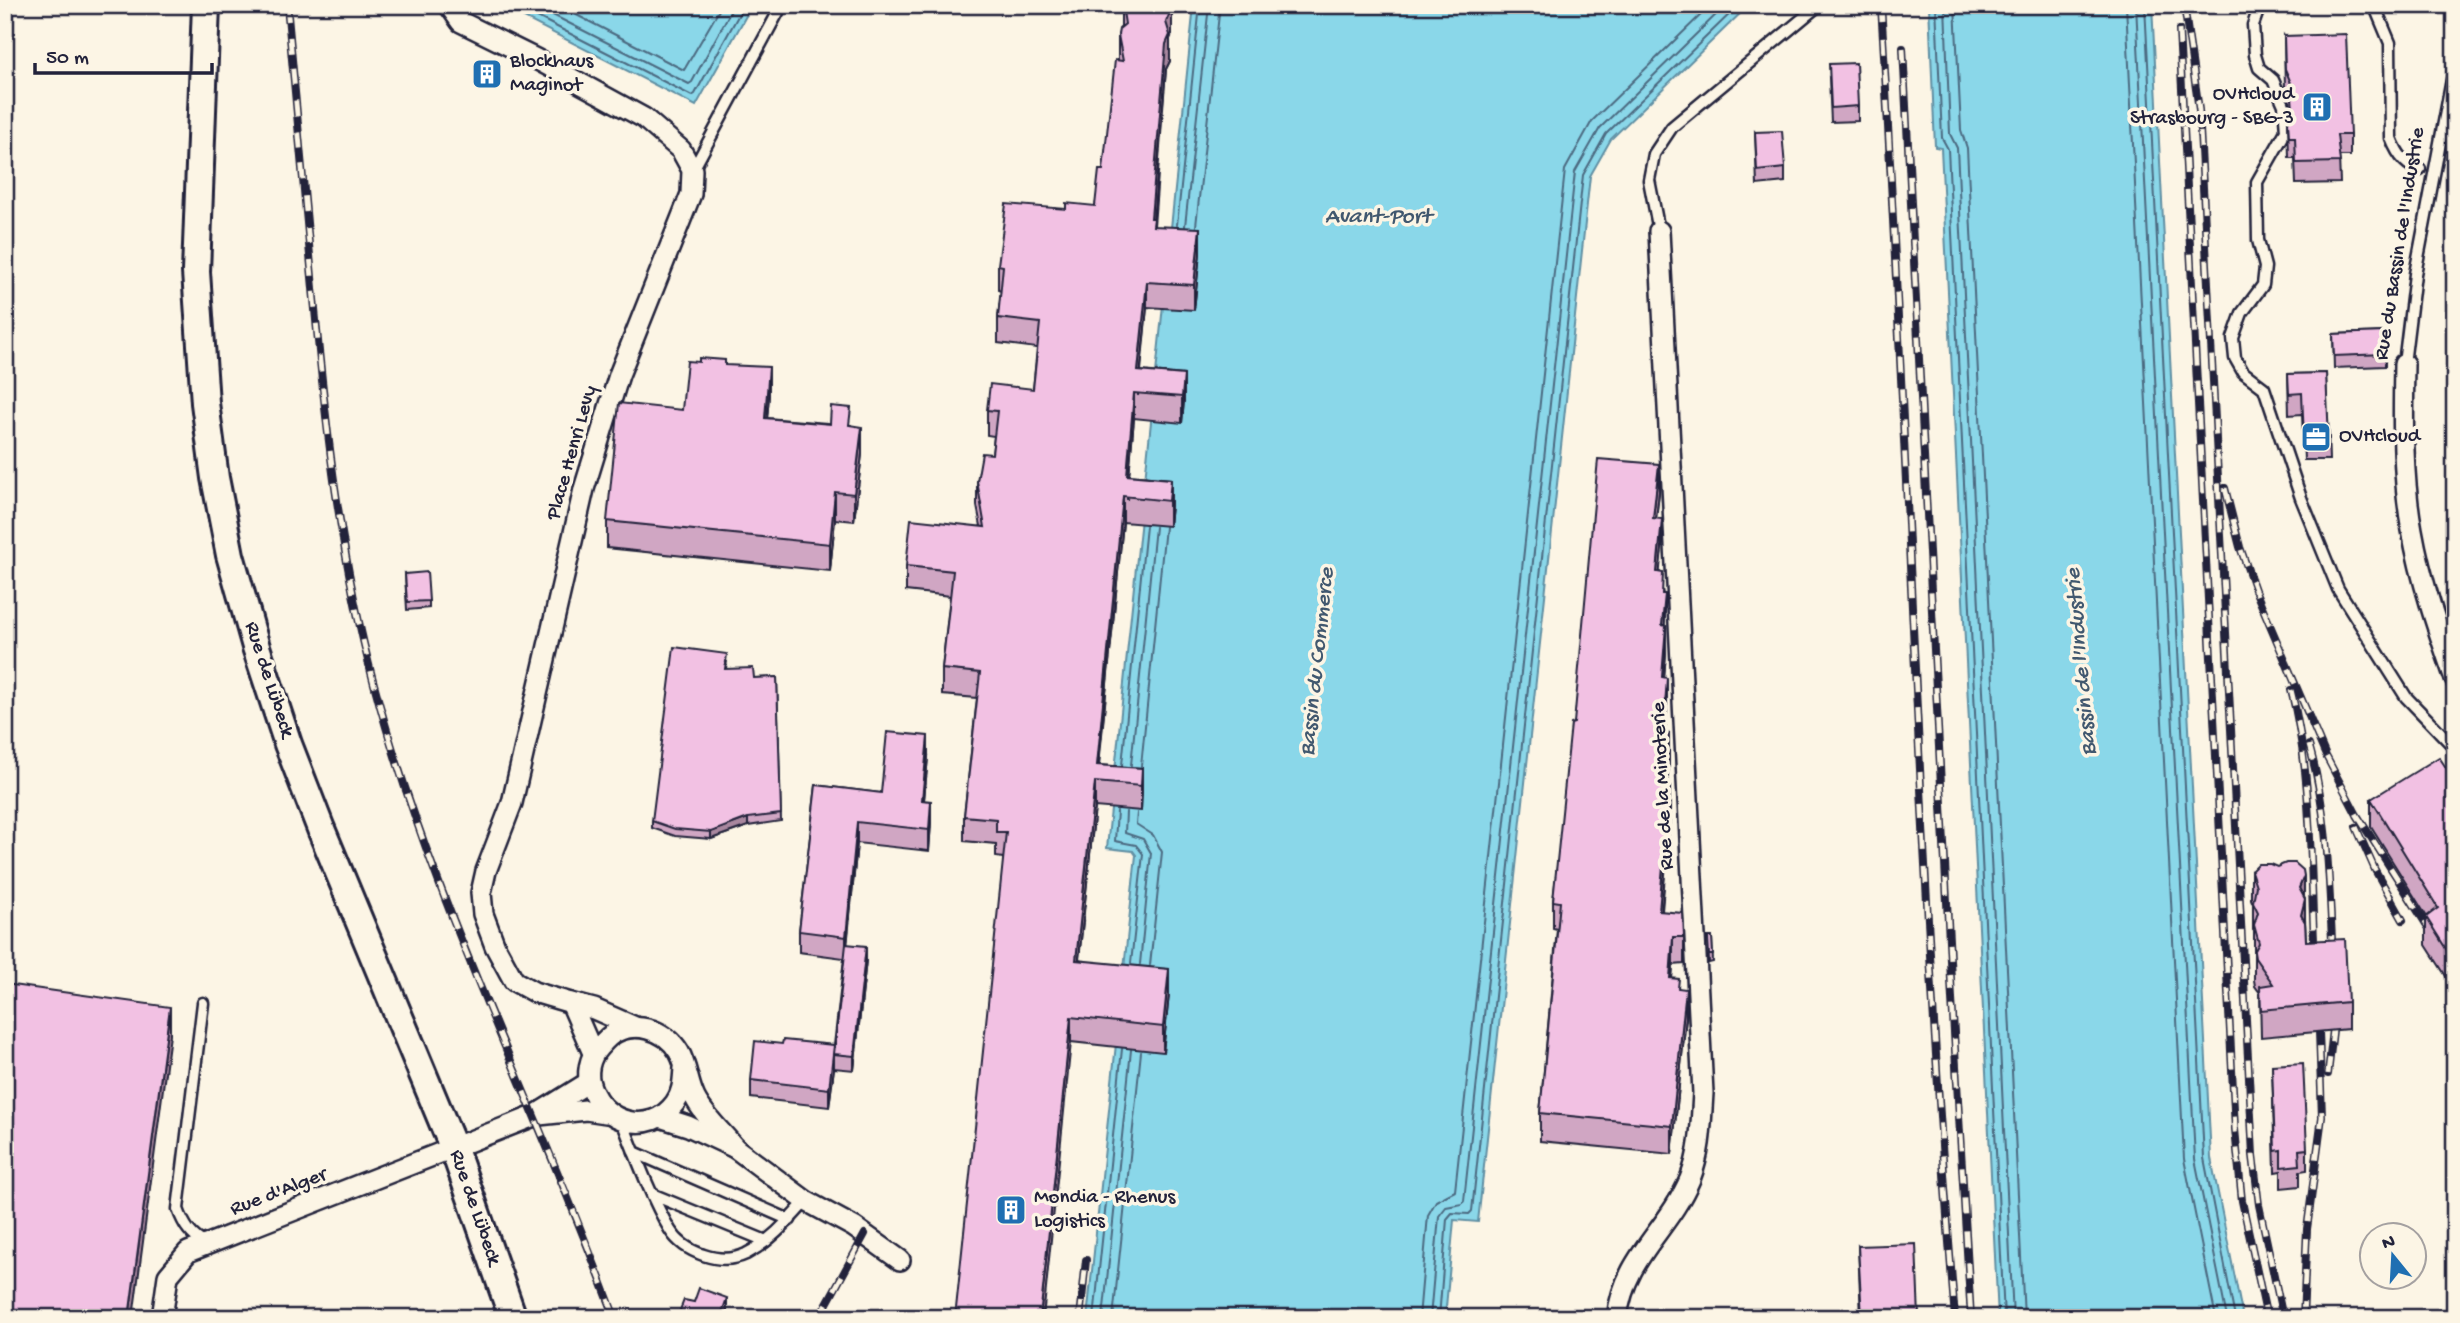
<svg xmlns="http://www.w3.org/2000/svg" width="2460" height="1323" viewBox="0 0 2460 1323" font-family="'Gochi Hand',sans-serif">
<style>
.water{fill:#8ad7e9;stroke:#608fa3;stroke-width:2}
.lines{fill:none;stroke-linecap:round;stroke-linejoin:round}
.shore{stroke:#4c6a81;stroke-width:2}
.lane-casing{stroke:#22223b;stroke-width:15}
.street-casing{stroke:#22223b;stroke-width:24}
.secondary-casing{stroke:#22223b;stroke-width:32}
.lane{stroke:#fcf5e5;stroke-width:10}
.street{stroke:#fcf5e5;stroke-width:19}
.secondary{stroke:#fcf5e5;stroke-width:26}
.rail-casing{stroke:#22223b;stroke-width:8}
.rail{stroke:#fcf5e5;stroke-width:5;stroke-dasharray:16;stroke-linecap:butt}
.wall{fill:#d0a6c3;stroke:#22223b;stroke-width:2}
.shaded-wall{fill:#a9879f;stroke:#22223b;stroke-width:2}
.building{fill:#f2c1e3;stroke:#22223b;stroke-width:2}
.labels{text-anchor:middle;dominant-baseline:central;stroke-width:7;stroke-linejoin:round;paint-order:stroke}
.poi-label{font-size:21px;fill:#22223b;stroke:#fcf5e5;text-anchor:start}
.street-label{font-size:21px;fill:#22223b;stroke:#fcf5e5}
.water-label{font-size:23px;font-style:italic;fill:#41586f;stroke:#fcf5e5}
</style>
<rect width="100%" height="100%" fill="#fcf5e5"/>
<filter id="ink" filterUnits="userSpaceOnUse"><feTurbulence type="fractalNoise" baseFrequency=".0143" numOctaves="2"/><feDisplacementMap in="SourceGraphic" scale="14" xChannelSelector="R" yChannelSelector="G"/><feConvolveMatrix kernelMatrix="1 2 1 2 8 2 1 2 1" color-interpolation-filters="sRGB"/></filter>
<g filter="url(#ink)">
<g class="water">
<polygon points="499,5 752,5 696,106"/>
<polygon points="1194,5 1749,5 1611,139 1590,176 1478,1222 1454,1220 1445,1318 1087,1318 1136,855 1133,851 1107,848"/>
<polygon points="1929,5 2152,5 2211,1158 2243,1318 1998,1318 1941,148 1935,147"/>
</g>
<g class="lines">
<g class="shore">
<polyline points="514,5 692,96 695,94 744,5"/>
<polyline points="533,5 689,84 692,82 734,5"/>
<polyline points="557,5 684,70 722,5"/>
<polyline points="1936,5 1942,138 1948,149 2004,1318"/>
<polyline points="1945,5 1950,134 1957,148 2013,1318"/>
<polyline points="1955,5 1961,130 1967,148 2024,1318"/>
<polyline points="2126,5 2184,1159 2216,1318"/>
<polyline points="2136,5 2195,1159 2227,1318"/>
<polyline points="2145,5 2204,1158 2235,1318"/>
<polyline points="1177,225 1200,5"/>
<polyline points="1185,226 1209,5"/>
<polyline points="1196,226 1220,5"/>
<polyline points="1122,765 1146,526"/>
<polyline points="1131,765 1155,527"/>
<polyline points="1141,766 1165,527"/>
<polyline points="1117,811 1115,841 1136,845 1143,854 1131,963"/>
<polyline points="1126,812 1125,833 1143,839 1151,853 1140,964"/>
<polyline points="1137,813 1136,824 1153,835 1162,852 1150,965"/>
<polyline points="1094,1318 1122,1049"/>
<polyline points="1103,1318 1131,1050"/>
<polyline points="1113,1318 1141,1052"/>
<polyline points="1419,1318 1428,1215 1436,1201 1455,1191 1565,170 1592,121 1711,5"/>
<polyline points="1430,1318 1439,1216 1446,1207 1462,1204 1464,1201 1575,172 1600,128 1726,5"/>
<polyline points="1439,1318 1447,1219 1452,1213 1469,1214 1472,1211 1583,175 1606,134 1739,5"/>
</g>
<g class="lane-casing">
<g id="lane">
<polyline points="2266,5 2258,11 2253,25 2255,55 2259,68 2273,80 2284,105 2286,131 2257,182 2258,240 2265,267 2263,285 2242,313 2233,338 2235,358 2243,372 2264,388 2301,498 2338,589 2406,697 2455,748"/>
<path d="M2372 5 2375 7 2390 43 2391 138C2396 151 2405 167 2420 169"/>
<polyline points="693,170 782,5"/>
<polyline points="1659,231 1649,180 1654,154 1672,127 1819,5"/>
<polyline points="2404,364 2415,274 2455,64"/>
<path d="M203 1003 178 1209C184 1226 191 1236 207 1245"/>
<path d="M622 1121C635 1154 652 1200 670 1230 684 1253 721 1266 746 1254 771 1241 788 1221 806 1201"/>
<polyline points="634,1152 790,1220"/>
<polyline points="654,1195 766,1241"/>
</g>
</g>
<g class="street-casing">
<g id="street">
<polyline points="449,5 461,22 536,59 644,118 681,150 692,170 691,194 619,375 584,489 512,803 486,871 481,893 483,914 495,946 514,981 534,992 571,1003"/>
<path d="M2404 364C2403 419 2402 476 2412 530 2421 581 2438 630 2455 679"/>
<polyline points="593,1053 571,1003 594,1009 635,1027"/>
<path d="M684 1068C683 1081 683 1092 675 1103 650 1137 603 1123 591 1087 586 1074 589 1058 599 1047 602 1044 606 1039 610 1036 632 1019 666 1029 679 1052 687 1066 688 1084 695 1098 704 1116 722 1132 735 1148"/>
<polyline points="539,1115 586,1110 606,1113"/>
<polyline points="660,1117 688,1126 735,1148 806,1201 854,1227 900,1260"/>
<polyline points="162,1318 168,1276 188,1252 534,1116 589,1082"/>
<path d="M1617 1318C1624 1257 1668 1231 1690 1179 1701 1151 1701 1123 1703 1093L1659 231"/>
</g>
</g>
<g class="secondary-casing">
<polyline id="secondary" points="206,5 196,272 205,403 215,478 230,555 256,647 288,744 321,829 454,1149 513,1318"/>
</g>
<use href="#lane" class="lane"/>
<use href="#street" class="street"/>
<use href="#secondary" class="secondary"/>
<g class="rail-casing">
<g id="rail">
<path d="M287 5C296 103 305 201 314 299 326 429 340 557 374 684 432 903 537 1106 615 1318"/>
<path d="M1881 5C1908 443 1919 881 1955 1318"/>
<polyline points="2184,5 2199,110 2253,1155 2259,1205 2283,1318"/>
<polyline points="2179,30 2235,1129 2242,1201 2267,1318"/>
<polyline points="1903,48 1952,999 1971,1318"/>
<polyline points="2225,488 2240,547 2255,590 2326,756 2357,815 2435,938"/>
<path d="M2291 690C2313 777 2310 872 2315 961"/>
<path d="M2309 745C2329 815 2329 888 2333 960"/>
<polyline points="2356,827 2375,870 2403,920"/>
<polyline points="2328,1074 2333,1030"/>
<polyline points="819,1318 865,1234"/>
<polyline points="1080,1318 1086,1260"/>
<polyline points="2303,1318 2307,1229 2322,1117 2319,1031"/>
</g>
</g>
<use href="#rail" class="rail"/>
</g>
<g class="wall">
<polygon points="1121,5 1175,5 1172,12 1172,34 1170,39 1170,61 1166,69 1154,226 1200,253 1194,310 1147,307 1141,371 1184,375 1184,400 1182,423 1134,418 1129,475 1171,479 1171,505 1169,526 1123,522 1099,765 1142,768 1141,811 1095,807 1079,960 1169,994 1163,1052 1071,1042 1003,858 996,857 996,844 964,841 964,816 977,698 942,695 942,669 950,596 906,591 906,566 981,526 977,506 977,481 992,454 994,436 987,435 987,410 1033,389 1037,348 998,343 998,318 1001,291 998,290 998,265 1066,209 1095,206 1103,170 1118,60 1118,35 1121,27"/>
<polygon points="2284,36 2350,135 2350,156 2339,156 2340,183 2296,184 2295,158 2289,158 2288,122 2292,113 2291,104 2285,90"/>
<polygon points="1829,78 1858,106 1858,121 1831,122"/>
<polygon points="1755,132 1785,168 1785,182 1757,185"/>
<polygon points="2385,332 2385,366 2334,368 2333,334"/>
<polygon points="725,365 769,395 767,418 851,425 862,454 854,521 835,519 830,571 607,548 607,521 682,410"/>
<polygon points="2326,373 2329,460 2304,460 2302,414 2289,415 2288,374"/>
<polygon points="1659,492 1656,519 1662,547 1659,573 1663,594 1666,653 1664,677 1667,705 1665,733 1669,761 1667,787 1670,814 1662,911 1684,937 1684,964 1673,965 1672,978 1679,989 1686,1017 1672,1154 1540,1141 1540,1113 1557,929 1553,928 1553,901 1574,723"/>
<polygon points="405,574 429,601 429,608 407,610"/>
<polygon points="727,661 726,669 754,678 777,677 781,821 748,826 711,839 675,836 652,828 652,821"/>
<polygon points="928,757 924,800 931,822 929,851 857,843 847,944 866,960 854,1070 834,1068 829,1107 751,1098 751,1080 782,1044 834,1045 844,958 799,952 799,931 816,785 881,793"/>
<polygon points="2455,781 2455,990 2426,945 2426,917 2427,917 2371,827 2371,799"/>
<polygon points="2251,871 2304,897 2306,941 2348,1002 2348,1029 2261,1037 2260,993 2255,986 2254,980 2254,931 2253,930 2253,904 2251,899"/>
<polygon points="1708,937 1712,937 1713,962 1709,963"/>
<polygon points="2272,1065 2307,1149 2307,1170 2300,1171 2300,1186 2281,1188 2281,1171 2275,1172"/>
<polygon points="1858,1246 1919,1318 1861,1318"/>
</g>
<g class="shaded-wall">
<polygon points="1167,5 1175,5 1172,12 1172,34 1170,39 1170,61 1166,69 1153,221 1154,218 1154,243 1151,218"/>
<polygon points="1200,228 1200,253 1194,310 1194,285"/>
<polygon points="1147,282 1147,307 1138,396 1138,371"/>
<polygon points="769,367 769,395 765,446 765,418"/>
<polygon points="1184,375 1184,400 1182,423 1182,397"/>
<polygon points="1134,393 1134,418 1127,500 1127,475"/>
<polygon points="862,427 862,454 854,521 854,494"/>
<polygon points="1659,464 1659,492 1653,546 1653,518"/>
<polygon points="1171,479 1171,505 1169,526 1169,501"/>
<polygon points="835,492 835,519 830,571 830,544"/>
<polygon points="1123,496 1123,522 1097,782 1097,765"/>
<polygon points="1662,519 1662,547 1657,600 1657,572"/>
<polygon points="1665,594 1665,621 1662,653 1662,625"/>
<polygon points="1666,626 1666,653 1662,704 1662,677"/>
<polygon points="1667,678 1667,705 1663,760 1663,733"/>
<polygon points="1669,733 1669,761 1664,814 1664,787"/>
<polygon points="928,736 928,757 922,821 922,800"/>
<polygon points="1142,768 1142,793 1141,811 1141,786"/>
<polygon points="1095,782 1095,807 1076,985 1076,960"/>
<polygon points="1670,787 1670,814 1659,938 1659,911"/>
<polygon points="931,801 931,822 929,851 929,830"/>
<polygon points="748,818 748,826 711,839 711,832"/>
<polygon points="857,822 857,843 846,958 846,937"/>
<polygon points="2304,876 2304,903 2299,888"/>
<polygon points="2305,899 2305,927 2301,915"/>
<polygon points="1673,937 1673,965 1670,1005 1670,978"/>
<polygon points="866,946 866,960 854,1070 854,1056"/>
<polygon points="1169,969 1169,994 1163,1052 1163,1027"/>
<polygon points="1686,989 1686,1017 1672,1154 1672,1126"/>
<polygon points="170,1007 170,1035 133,1318 129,1318"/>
<polygon points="1071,1017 1071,1042 1043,1318 1040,1318"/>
<polygon points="834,1045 834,1068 829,1107 829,1089"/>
<polygon points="727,1298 727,1312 725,1318 720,1318"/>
</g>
<g class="building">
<polygon points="1122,5 1171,5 1172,8 1166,22 1170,35 1166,44 1151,218 1154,218 1153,226 1200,228 1194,285 1147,282 1138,371 1184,375 1182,397 1134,393 1127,475 1171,479 1169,501 1123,496 1097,765 1142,768 1141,786 1095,782 1076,960 1169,969 1163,1027 1071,1017 1040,1318 955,1318 1006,832 996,832 996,819 964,816 980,673 942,669 953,571 906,566 911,519 985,527 977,481 982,453 992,454 997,411 987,410 990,384 1033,389 1040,323 998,318 1003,266 998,265 1006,204 1066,209 1066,203 1095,206 1099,170 1103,170 1115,60 1123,61 1118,35 1119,29 1125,24"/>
<polygon points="2346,34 2350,135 2337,135 2340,162 2296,163 2295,137 2289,137 2288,122 2293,110 2291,83 2285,69 2284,36"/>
<polygon points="1856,63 1858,106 1831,108 1829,64"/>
<polygon points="1782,131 1785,168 1757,171 1755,132"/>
<polygon points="2385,332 2385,354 2334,356 2333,334"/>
<polygon points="699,358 725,360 725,365 769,367 765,418 830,424 831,406 851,408 849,425 862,427 854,494 835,492 830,544 607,521 619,403 682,410 687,361 699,362"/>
<polygon points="2326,373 2329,439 2304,439 2302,393 2289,394 2288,374"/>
<polygon points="1598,459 1659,464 1653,518 1662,519 1657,572 1663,573 1662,594 1665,594 1662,625 1666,626 1662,677 1667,678 1663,733 1669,733 1664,787 1670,787 1659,911 1683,913 1684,937 1673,937 1670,978 1679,979 1678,988 1686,989 1672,1126 1540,1113 1560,902 1553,901 1571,724 1574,723"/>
<polygon points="427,572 429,601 407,602 405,574"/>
<polygon points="674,647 727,654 725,669 753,668 754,678 777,677 781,814 748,818 711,832 675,829 652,821"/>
<polygon points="887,732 928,736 922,800 931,801 929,830 857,822 846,937 799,931 816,785 881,793"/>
<polygon points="2439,757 2455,781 2455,963 2426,917 2438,908 2371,799"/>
<polygon points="2286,863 2295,863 2303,870 2304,876 2299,888 2305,899 2301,915 2305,922 2306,941 2345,939 2348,1002 2261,1010 2260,986 2273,984 2255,958 2254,952 2259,943 2254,925 2258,912 2253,902 2256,886 2251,871 2258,864 2270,864 2277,867"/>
<polygon points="1708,937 1712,937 1713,955 1709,955"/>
<polygon points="846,944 866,946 854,1056 834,1054"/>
<polygon points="5,984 170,1007 129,1318 5,1318"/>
<polygon points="783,1040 834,1045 829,1089 751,1080 755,1041 782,1044"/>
<polygon points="2303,1063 2307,1149 2299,1150 2300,1165 2281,1167 2281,1150 2275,1151 2272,1065"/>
<polygon points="1916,1244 1919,1318 1862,1318 1858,1246"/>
<polygon points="699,1288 727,1298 720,1318 677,1318 684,1300 694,1302"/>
</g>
</g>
<defs>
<g id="building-square" transform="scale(1.575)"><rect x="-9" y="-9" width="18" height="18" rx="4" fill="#1f6fb2" stroke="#fcf5e5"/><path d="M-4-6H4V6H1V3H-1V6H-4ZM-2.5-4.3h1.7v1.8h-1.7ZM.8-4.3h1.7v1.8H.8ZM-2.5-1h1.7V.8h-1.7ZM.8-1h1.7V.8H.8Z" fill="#fff"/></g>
<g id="office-square" transform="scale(1.575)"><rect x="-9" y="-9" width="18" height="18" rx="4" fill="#1f6fb2" stroke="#fcf5e5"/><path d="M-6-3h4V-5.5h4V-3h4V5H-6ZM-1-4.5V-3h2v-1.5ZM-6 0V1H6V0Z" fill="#fff"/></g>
</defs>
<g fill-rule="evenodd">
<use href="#building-square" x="487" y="74"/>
<use href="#building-square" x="2317" y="107"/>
<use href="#office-square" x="2316" y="437"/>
<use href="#building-square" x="1011" y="1210"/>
</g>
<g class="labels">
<g class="poi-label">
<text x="510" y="62">Blockhaus<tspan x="510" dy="24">Maginot</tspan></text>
<text x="2294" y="95" text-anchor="end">OVHcloud<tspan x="2294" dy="24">Strasbourg - SBG-3</tspan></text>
<text x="2339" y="437">OVHcloud</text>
<text x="1034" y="1198">Mondia - Rhenus<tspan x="1034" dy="24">Logistics</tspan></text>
</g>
<g class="street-label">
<text transform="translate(2401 244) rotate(-81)">Rue du Bassin de l'Industrie</text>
<text transform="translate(573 453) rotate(-74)">Place Henri Levy</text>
<text transform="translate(268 680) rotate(72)">Rue de Lübeck</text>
<text transform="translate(1664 786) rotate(-93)">Rue de la Minoterie</text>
<text transform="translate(279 1193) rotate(-21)">Rue d'Alger</text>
<text transform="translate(474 1208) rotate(71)">Rue de Lübeck</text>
</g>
<g class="water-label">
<text x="1378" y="217">Avant-Port</text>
<text transform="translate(1318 662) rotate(-84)">Bassin du Commerce</text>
<text transform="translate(2082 662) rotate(-95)">Bassin de l'Industrie</text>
</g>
</g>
<rect width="2460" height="1323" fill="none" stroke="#fcf5e5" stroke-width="28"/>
<rect x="14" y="14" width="2432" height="1295" fill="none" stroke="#22223b" stroke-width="2.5" filter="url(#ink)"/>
<g transform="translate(2393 1256) rotate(342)"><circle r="33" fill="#fcf5e5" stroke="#a5a1a1" stroke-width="2"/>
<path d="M0-5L12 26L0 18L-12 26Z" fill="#1f6fb2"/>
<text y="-10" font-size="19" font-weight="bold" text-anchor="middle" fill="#22223b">N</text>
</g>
<path d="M35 63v10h177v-10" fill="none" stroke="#22223b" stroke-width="3.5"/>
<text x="46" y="63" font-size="21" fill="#22223b" stroke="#fcf5e5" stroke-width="5" paint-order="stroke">50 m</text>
</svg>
